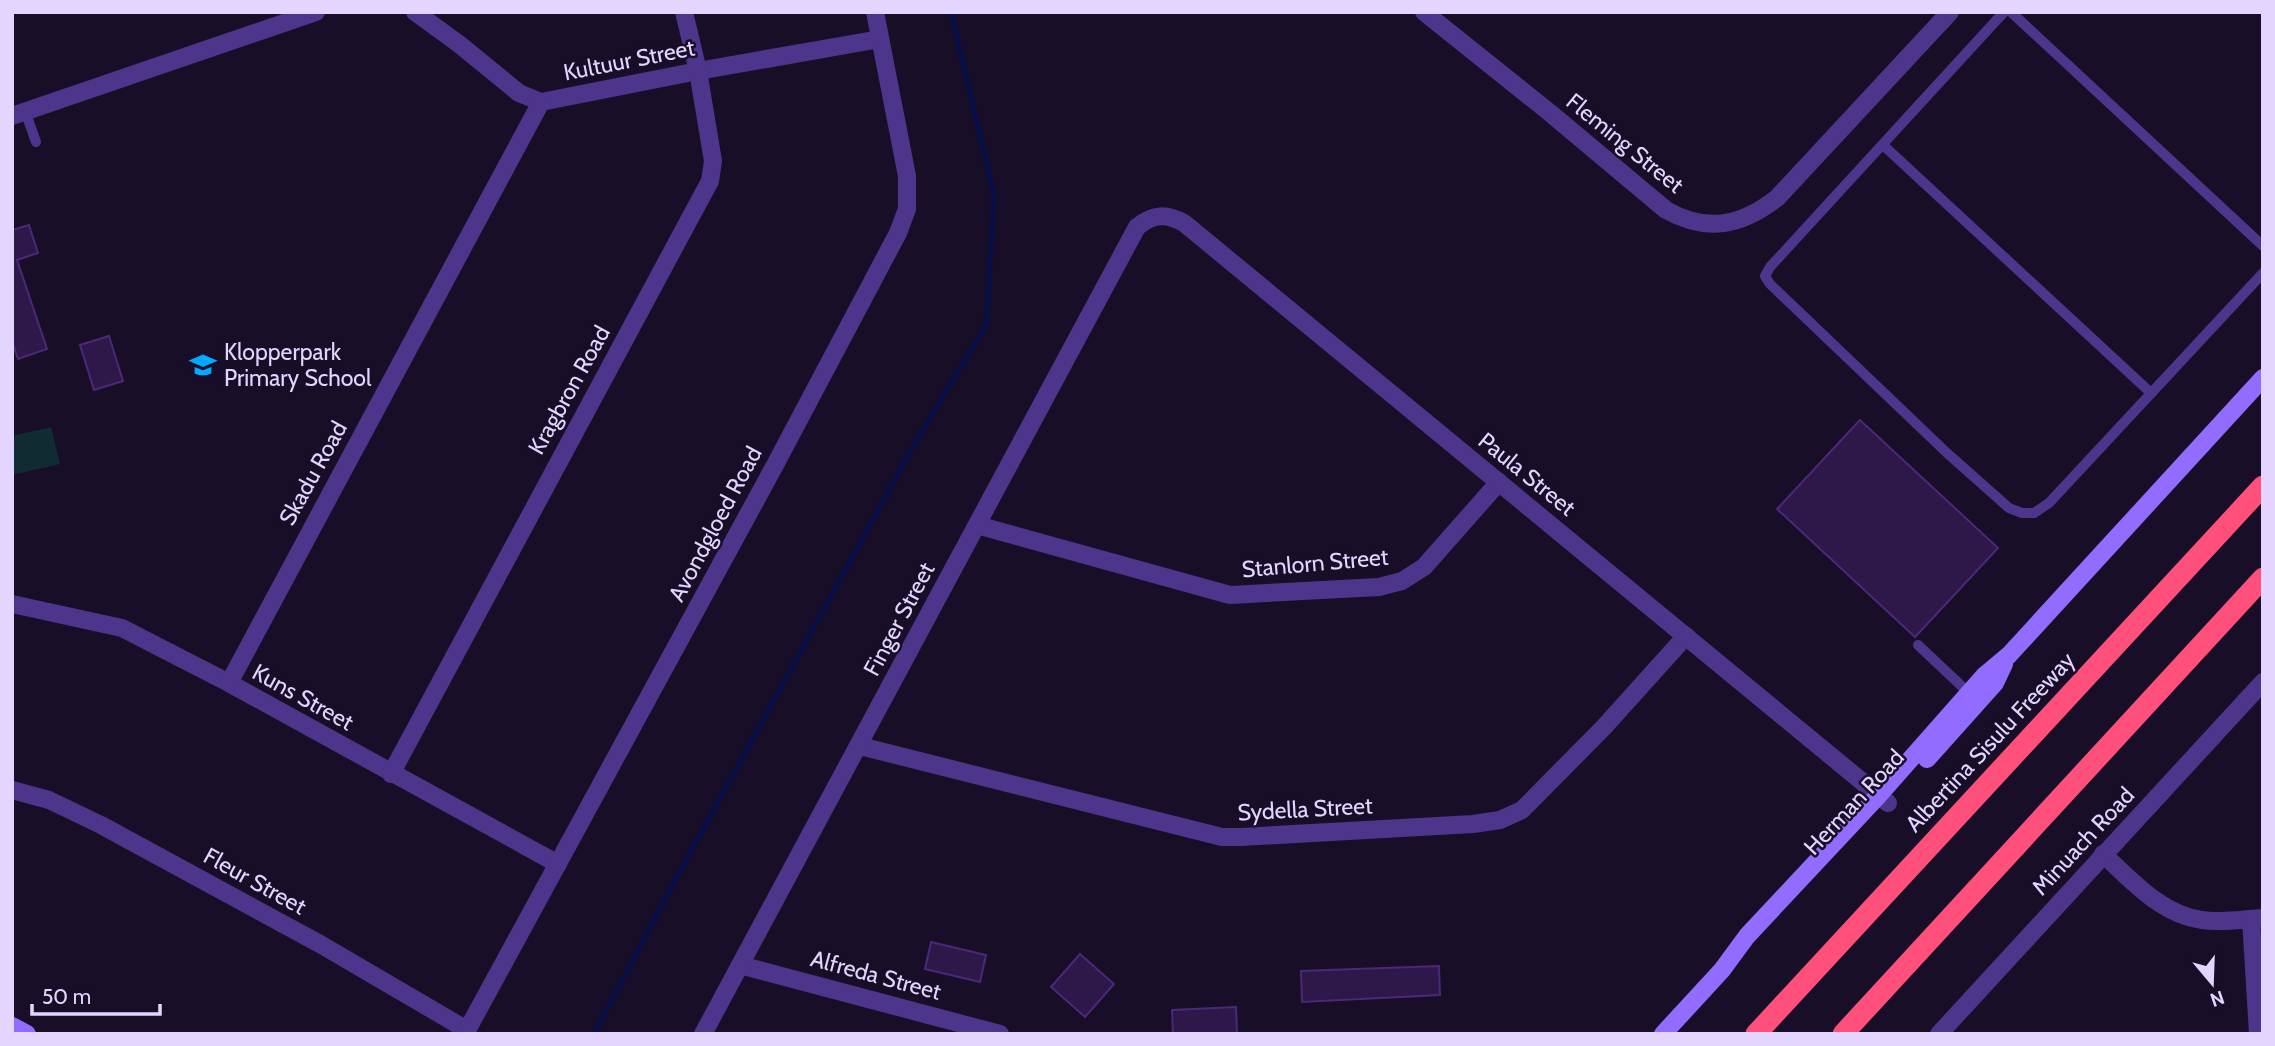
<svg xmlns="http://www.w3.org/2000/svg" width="2275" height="1046" viewBox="0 0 2275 1046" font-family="Cabin,sans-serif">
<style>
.pitch{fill:#102c32}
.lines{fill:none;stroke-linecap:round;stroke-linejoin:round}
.stream{stroke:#060f48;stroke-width:5}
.building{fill:#2e184a;stroke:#4b2878;stroke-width:2}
.service{stroke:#4c358b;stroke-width:10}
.minor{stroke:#4c358b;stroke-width:18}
.tertiary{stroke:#4c358b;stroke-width:18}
.secondary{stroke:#926cff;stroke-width:18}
.motorway{stroke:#ff507b;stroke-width:21}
.labels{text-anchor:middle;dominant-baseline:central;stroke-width:5;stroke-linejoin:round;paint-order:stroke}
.street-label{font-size:23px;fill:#e3d5ff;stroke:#180e28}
.poi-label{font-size:23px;fill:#e3d5ff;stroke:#180e28;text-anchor:start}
</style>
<rect width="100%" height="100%" fill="#180e28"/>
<polygon class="pitch" points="51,427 60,464 12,475 12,436"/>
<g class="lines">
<polyline class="stream" points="594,1034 668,893 916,441 986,325 994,195 951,12"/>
</g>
<g class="building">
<polygon points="29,225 38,253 17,260 47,349 18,359 12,341 12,230"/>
<polygon points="109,336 123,381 94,390 80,345"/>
<polygon points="1860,420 1998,548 1915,637 1777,509"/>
<polygon points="931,942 986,955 980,982 925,969"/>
<polygon points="1080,954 1114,984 1085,1017 1051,987"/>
<polygon points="1439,966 1440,995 1302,1002 1301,971"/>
<polygon points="1236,1007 1237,1034 1173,1034 1172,1010"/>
</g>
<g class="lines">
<g class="service">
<polyline points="2004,12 1770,267 1765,276 1770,284 1947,453 2009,508 2022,513 2034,513 2049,503 2263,273"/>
<polyline points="2011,12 2263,246"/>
<polyline points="25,111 36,142"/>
<polyline points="1883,145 2151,393"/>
<polyline points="1918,645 1969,693"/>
</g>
<g class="minor">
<polyline points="415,12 459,44 519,93 541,102 698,71 880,39"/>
<path d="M1424 12 1549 112 1666 210C1707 233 1741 226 1777 198L1950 12"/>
<polyline points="12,116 316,12"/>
<polyline points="977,525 1230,595 1379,587 1402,581 1424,567 1499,482"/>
<polyline points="12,604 122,628 229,683 558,864"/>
<polyline points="229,683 541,102"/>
<polyline points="860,746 1222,837 1241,837 1473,824 1500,820 1522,810 1604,727 1686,636"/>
<polyline points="391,774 710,181 713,161 698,71 684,12"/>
<polyline points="12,790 49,800 101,825 320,944 467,1030"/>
<path d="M2103 854C2132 881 2162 915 2202 920 2222 923 2243 919 2263 918"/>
<polyline points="2251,919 2258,1034"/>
<polyline points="740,965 1000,1034"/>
<polyline points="465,1034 775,465 898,233 907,209 907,176 875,12"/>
<path d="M703 1034 1137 227C1153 214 1166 213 1184 223L1888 803"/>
</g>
<polyline class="tertiary" points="1939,1034 2263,682"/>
<g class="secondary">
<polyline points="1927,759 1995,683 2004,664"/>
<polyline points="12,1026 27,1034"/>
<polyline points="1663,1034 1722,970 1747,936 1878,796 1984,676 2009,655 2263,378"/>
</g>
<g class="motorway">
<polyline points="1756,1034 2263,486"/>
<polyline points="1843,1034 2263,578"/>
</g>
</g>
<defs>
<g id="school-bare" transform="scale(2.1)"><path d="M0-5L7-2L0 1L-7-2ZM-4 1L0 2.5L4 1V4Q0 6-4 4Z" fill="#01aaff" stroke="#180e28" stroke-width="2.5" paint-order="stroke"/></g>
</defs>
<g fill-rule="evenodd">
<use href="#school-bare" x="203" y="365"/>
</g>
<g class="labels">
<g class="street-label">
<text transform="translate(629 60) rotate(-11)">Kultuur Street</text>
<text transform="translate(1625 143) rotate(39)">Fleming Street</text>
<text transform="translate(569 390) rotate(-61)">Kragbron Road</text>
<text transform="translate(313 473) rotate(-61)">Skadu Road</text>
<text transform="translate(1527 474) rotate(39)">Paula Street</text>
<text transform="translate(715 524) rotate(-62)">Avondgloed Road</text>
<text transform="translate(1315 563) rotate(-5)">Stanlorn Street</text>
<text transform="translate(899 619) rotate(-62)">Finger Street</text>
<text transform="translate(303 697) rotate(29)">Kuns Street</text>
<text transform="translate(1990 742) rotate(-47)">Albertina Sisulu Freeway</text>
<text transform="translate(1854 802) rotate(-47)">Herman Road</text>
<text transform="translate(1305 809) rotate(-3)">Sydella Street</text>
<text transform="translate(2083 841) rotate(-47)">Minuach Road</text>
<text transform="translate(255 881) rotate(29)">Fleur Street</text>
<text transform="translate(876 975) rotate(15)">Alfreda Street</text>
</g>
<g class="poi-label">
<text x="224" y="352">Klopperpark<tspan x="224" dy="26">Primary School</tspan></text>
</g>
</g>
<rect width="2275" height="1046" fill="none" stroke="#e3d5ff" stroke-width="28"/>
<g transform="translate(2212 983) rotate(161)" stroke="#180e28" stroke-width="5" paint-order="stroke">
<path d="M0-5L12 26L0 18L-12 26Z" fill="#e3d5ff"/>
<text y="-10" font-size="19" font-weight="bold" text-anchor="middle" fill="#e3d5ff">N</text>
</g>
<path d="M32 1004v10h128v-10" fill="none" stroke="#e3d5ff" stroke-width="3.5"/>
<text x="42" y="1004" font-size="21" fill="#e3d5ff" stroke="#180e28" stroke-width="5" paint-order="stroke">50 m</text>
</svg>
